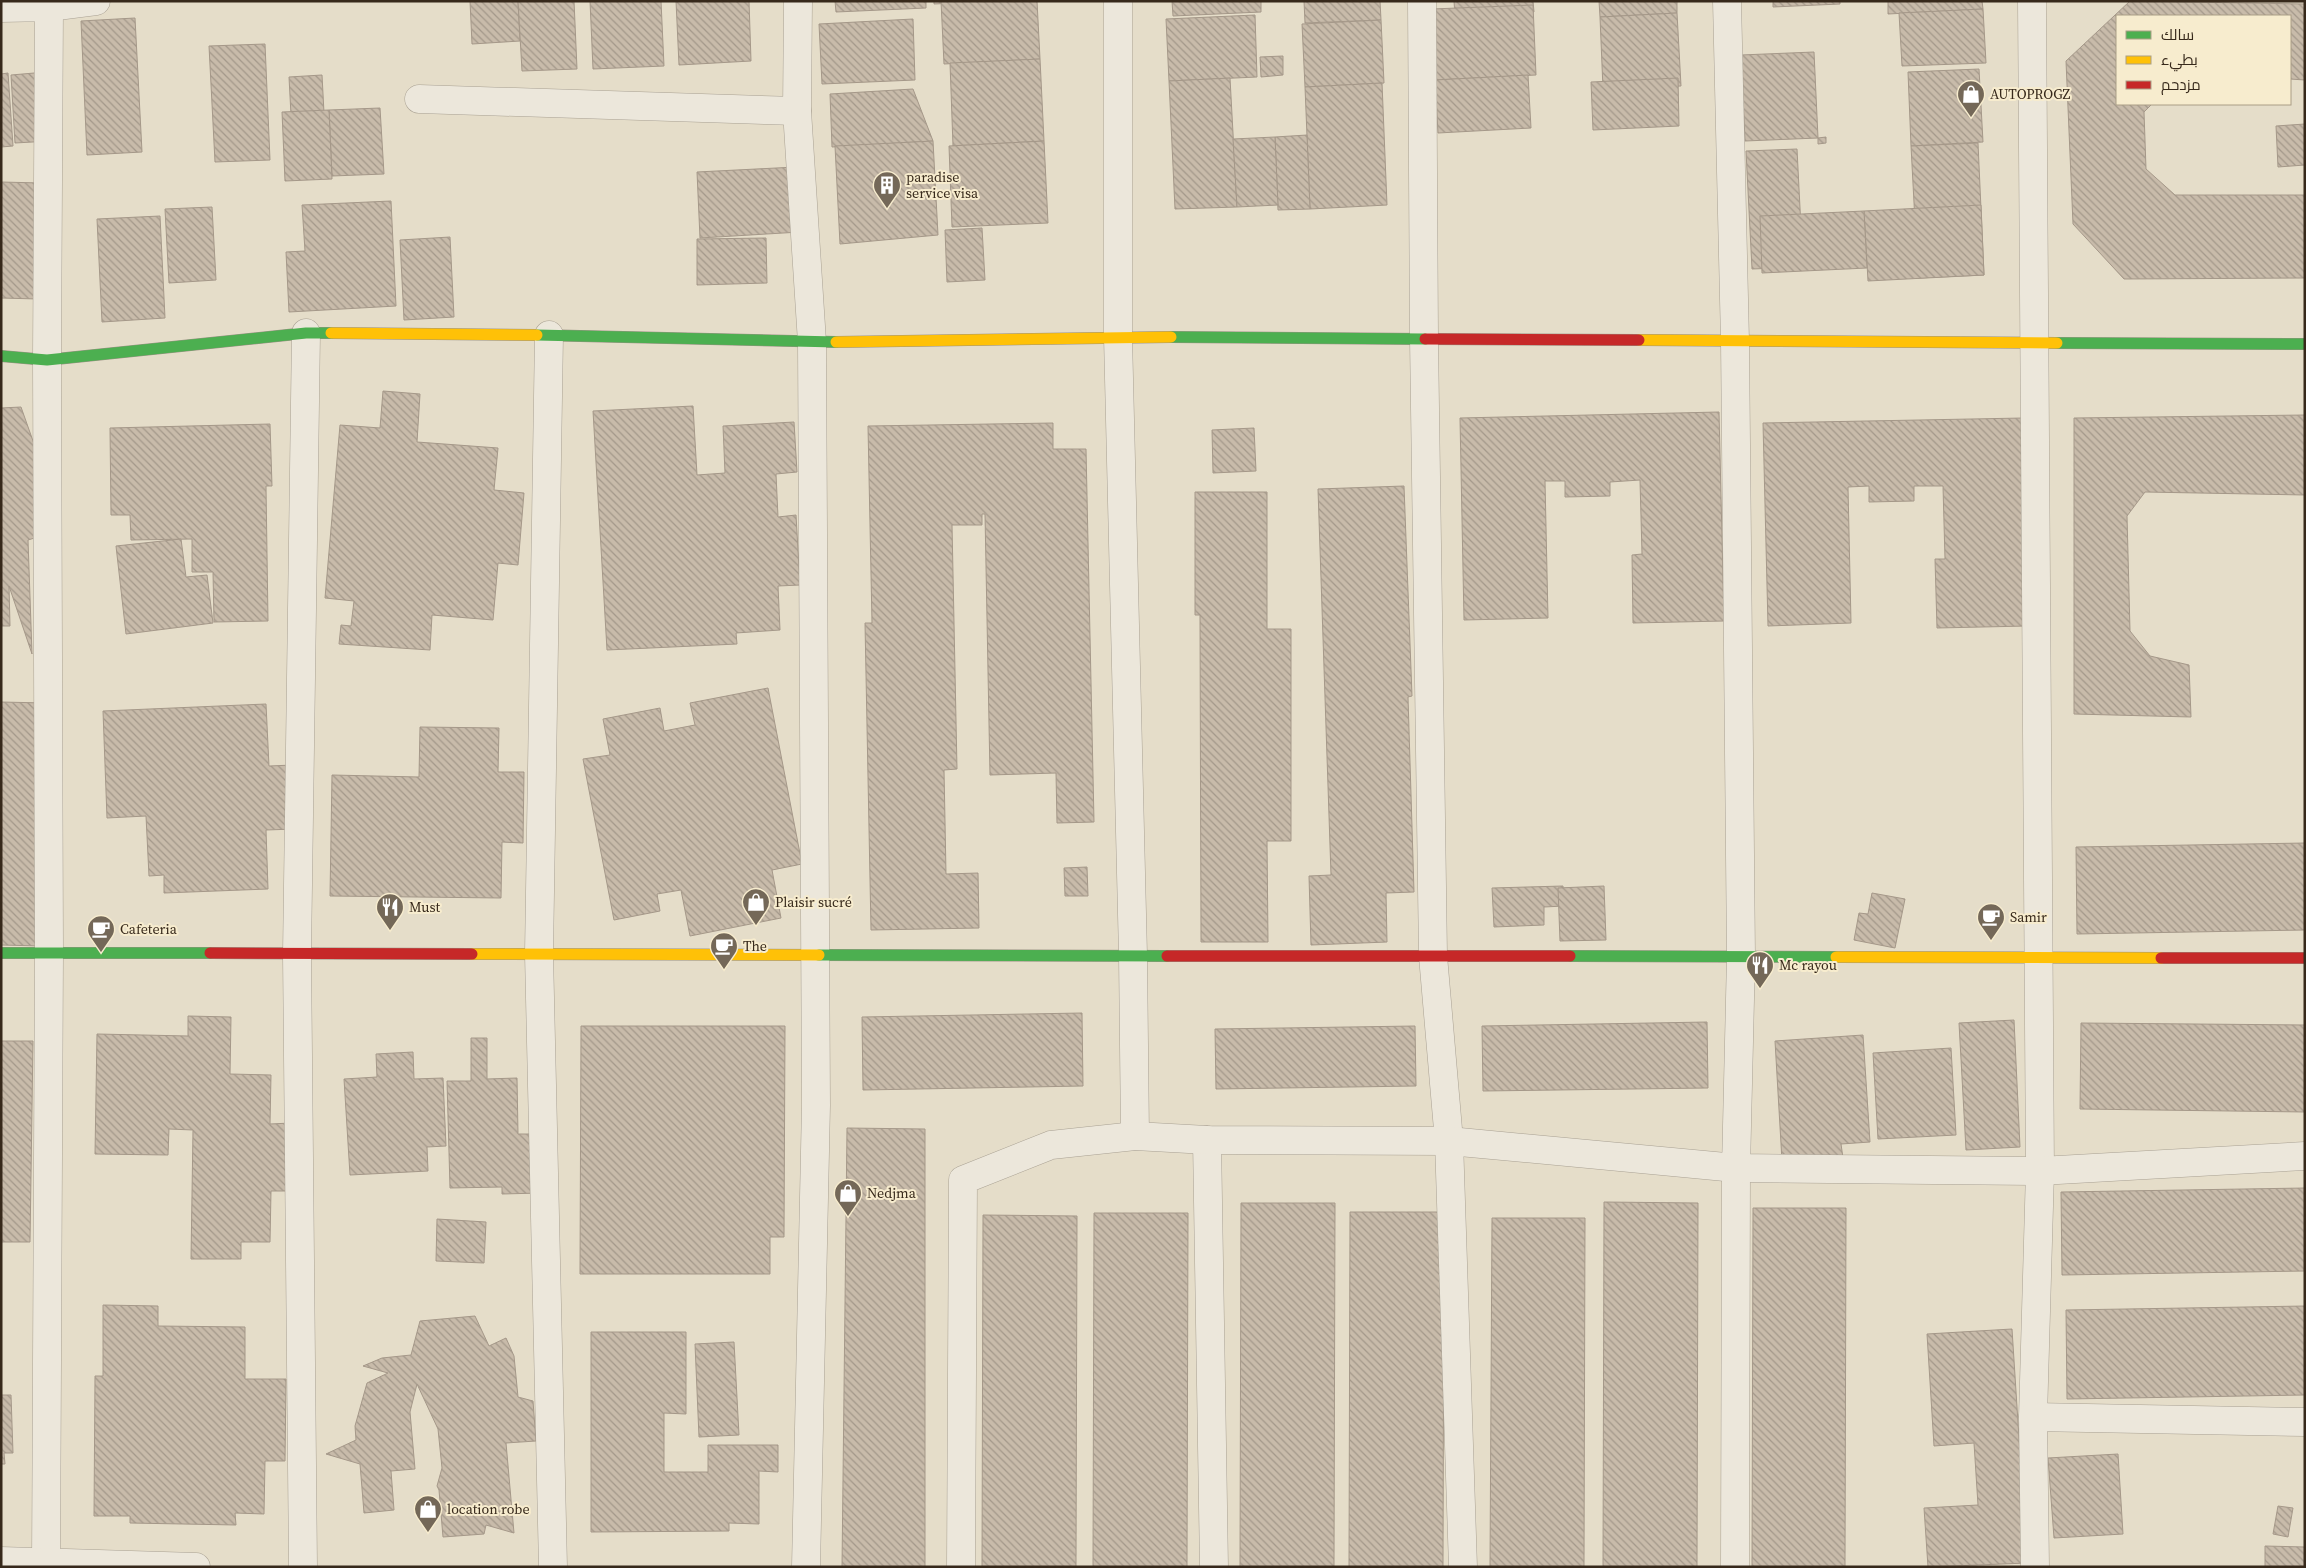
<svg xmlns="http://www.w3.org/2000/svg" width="2306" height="1568" viewBox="0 0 2306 1568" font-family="'Source Serif 4',Cairo,serif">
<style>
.building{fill:url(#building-back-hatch);stroke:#a59889}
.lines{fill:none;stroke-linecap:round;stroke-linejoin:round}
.street-casing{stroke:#a9a193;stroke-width:29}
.fast-casing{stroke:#999183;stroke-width:12}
.slow-casing{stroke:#999183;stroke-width:12}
.jam-casing{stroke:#999183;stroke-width:12}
.street{stroke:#ece7db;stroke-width:28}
.fast{stroke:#4caf50;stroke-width:11}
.slow{stroke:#ffc107;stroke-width:11}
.jam{stroke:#c62828;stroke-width:11}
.labels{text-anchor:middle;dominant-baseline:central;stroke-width:4;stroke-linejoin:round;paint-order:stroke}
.poi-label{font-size:14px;fill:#37291b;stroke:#f7ecce;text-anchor:start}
</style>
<defs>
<pattern id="building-back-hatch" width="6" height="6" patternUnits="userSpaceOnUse" patternTransform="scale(1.25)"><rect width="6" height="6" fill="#c8bbaa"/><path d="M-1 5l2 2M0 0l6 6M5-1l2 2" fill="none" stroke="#a3988a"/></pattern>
</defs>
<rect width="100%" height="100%" fill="#e5ddc9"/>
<g class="building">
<polygon points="470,1 518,1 520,41 472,44"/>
<polygon points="518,1 574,1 577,69 522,71"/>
<polygon points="590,1 661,1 664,66 593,69"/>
<polygon points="676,1 749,1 751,61 679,65"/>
<polygon points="835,1 926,1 926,8 836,12"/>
<polygon points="934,1 1000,1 934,4"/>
<polygon points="941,1 1037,1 1040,59 944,64"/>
<polygon points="1172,1 1261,1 1261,12 1173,16"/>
<polygon points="1304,1 1380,1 1381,20 1305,23"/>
<polygon points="1454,1 1533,1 1534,12 1455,16"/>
<polygon points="1599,1 1677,1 1677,13 1600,17"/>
<polygon points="1773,1 1840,1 1840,4 1773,7"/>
<polygon points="1888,1 1982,1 1983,9 1888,14"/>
<polygon points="2130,1 2305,4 2305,80 2290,79 2290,16 2117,16 2117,104 2152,104 2144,112 2146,169 2175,195 2305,195 2305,278 2124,279 2073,224 2066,61"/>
<polygon points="1533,5 1536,75 1435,80 1432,9"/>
<polygon points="1983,9 1986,63 1902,66 1899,13"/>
<polygon points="1677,13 1681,86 1603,89 1600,17"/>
<polygon points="1255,15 1257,77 1169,81 1166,19"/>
<polygon points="135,18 142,152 87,155 81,21"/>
<polygon points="913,19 915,80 822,84 819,24"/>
<polygon points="1381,20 1384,83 1305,87 1302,24"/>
<polygon points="265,44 270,160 215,162 209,46"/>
<polygon points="1814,52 1818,138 1745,141 1741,55"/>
<polygon points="1283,56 1283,75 1261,77 1260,57"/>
<polygon points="1040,59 1044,141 953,146 950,63"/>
<polygon points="1979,69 1983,142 1911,146 1908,72"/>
<polygon points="46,72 50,141 15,143 11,75"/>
<polygon points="8,73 13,146 1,147 1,74"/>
<polygon points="322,75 324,113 291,115 289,77"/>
<polygon points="1528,75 1531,128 1438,133 1435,80"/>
<polygon points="1230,78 1237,207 1175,209 1169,81"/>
<polygon points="1678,78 1679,126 1593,130 1591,82"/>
<polygon points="1382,83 1387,205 1310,209 1305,87"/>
<polygon points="913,89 933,141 832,147 830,94"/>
<polygon points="380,108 384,174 332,176 329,110"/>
<polygon points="329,110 332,179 285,181 282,112"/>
<polygon points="2305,124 2305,165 2278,167 2276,126"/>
<polygon points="1307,135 1310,209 1278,210 1275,137"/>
<polygon points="1275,137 1278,205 1237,207 1233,139"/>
<polygon points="1826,137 1826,143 1818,144 1818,138"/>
<polygon points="933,141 938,235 840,244 835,146"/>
<polygon points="1044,141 1048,223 952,227 949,146"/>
<polygon points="1978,143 1984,275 1918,278 1911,146"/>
<polygon points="1797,149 1803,267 1752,269 1746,151"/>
<polygon points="796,167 800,232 700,238 697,172"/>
<polygon points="1,182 41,183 38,299 1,298"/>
<polygon points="391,201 396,306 289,312 286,252 305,251 302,205"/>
<polygon points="1981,205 1984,275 1868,281 1864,211"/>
<polygon points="212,207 216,280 169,283 165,209"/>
<polygon points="1864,211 1867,268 1762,273 1760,216"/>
<polygon points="160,216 165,318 102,322 97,219"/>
<polygon points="982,228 985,280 947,282 945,230"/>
<polygon points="450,237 454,317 404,320 400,240"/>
<polygon points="766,238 767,283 697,285 697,239"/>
<polygon points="383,391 420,394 417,442 498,448 494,490 524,493 518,565 498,563 493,620 432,615 430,650 339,644 341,625 351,626 354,601 325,598 340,425 380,428"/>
<polygon points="693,406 697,475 725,473 723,426 794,422 797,472 776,474 778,517 796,515 800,585 778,586 780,630 736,633 737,644 607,650 593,411"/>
<polygon points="21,407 39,458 41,536 28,540 32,654 9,586 10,626 1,626 1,408"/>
<polygon points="1719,412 1724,621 1633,623 1632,555 1642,554 1640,480 1610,482 1610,496 1565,497 1565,481 1545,481 1548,618 1464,620 1460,418"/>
<polygon points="2305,415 2305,495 2145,492 2127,516 2130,631 2150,656 2189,665 2191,717 2074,714 2074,418"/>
<polygon points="2023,418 2027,626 1937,628 1935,559 1945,559 1943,486 1914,486 1914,501 1869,502 1869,486 1848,487 1851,623 1768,626 1763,423"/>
<polygon points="1053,423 1053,449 1086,449 1094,822 1057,823 1056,773 990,775 985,514 982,514 982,525 952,525 957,769 944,770 946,874 978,873 979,928 871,930 865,623 872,623 868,426"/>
<polygon points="270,424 272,486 266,486 268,621 214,622 213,572 192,572 192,539 131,540 130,515 111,515 110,428"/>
<polygon points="1254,428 1256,471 1213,473 1212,430"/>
<polygon points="1404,486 1412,696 1408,697 1414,892 1386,893 1387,942 1311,945 1309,876 1331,875 1318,489"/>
<polygon points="1195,492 1267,492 1267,629 1291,629 1291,841 1267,841 1268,942 1201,942 1200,615 1195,615"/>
<polygon points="181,539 186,577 207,575 213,623 126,634 116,546"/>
<polygon points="768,688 802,864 772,870 781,918 690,936 681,890 657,894 660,911 614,920 583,759 610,755 603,719 660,708 664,731 695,725 690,703"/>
<polygon points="1,702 45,703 41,946 1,945"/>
<polygon points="266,704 269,766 293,765 295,829 266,830 268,889 164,893 164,875 149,876 146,816 107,818 103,711"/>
<polygon points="420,727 499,728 498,772 524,772 523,843 502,842 501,898 330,896 332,775 419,777"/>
<polygon points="2305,843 2305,930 2077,934 2076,847"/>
<polygon points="1087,867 1088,896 1065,896 1064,868"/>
<polygon points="1563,886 1564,906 1544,907 1544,925 1494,927 1492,888"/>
<polygon points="1604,886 1606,940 1560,941 1558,888"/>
<polygon points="1872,893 1905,899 1895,948 1854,940 1859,913 1868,914"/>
<polygon points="1082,1013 1083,1086 863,1090 862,1017"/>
<polygon points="188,1016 231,1017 230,1074 271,1075 270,1124 291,1123 290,1191 271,1191 270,1242 241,1242 241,1259 191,1259 193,1130 169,1129 168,1155 95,1154 97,1034 188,1036"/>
<polygon points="2014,1020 2020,1147 1966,1150 1959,1023"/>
<polygon points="1707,1022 1708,1088 1483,1091 1482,1026"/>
<polygon points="2081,1023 2305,1025 2305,1112 2080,1109"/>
<polygon points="581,1026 785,1026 784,1237 770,1237 770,1274 580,1274"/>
<polygon points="1415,1026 1416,1086 1216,1089 1215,1029"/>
<polygon points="1863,1035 1870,1142 1841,1144 1843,1158 1782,1161 1775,1041"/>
<polygon points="471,1038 487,1038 487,1079 517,1078 518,1134 541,1134 541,1193 502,1194 502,1187 450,1188 447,1081 471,1081"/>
<polygon points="1,1041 33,1041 30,1242 1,1242"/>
<polygon points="1951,1048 1956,1135 1878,1139 1873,1053"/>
<polygon points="413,1052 414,1079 443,1078 446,1146 427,1147 428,1171 350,1175 344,1079 377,1077 376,1054"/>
<polygon points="847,1128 925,1129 925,1567 842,1567"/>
<polygon points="2305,1188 2305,1271 2062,1275 2061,1192"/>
<polygon points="1604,1202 1698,1203 1697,1567 1603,1567"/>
<polygon points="1241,1203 1335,1203 1334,1567 1240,1567"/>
<polygon points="1753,1208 1846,1208 1845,1567 1752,1567"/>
<polygon points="1350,1212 1444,1212 1443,1567 1349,1567"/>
<polygon points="1094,1213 1188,1213 1187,1567 1093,1567"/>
<polygon points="983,1215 1077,1216 1076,1567 982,1567"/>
<polygon points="1492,1218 1585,1218 1584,1567 1490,1567"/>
<polygon points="437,1219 486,1222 484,1263 436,1261"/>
<polygon points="103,1305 158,1306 158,1326 245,1327 245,1379 286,1379 285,1461 265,1461 264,1514 235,1513 236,1525 130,1523 130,1516 94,1516 95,1376 103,1376"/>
<polygon points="2305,1306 2305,1395 2067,1399 2066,1310"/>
<polygon points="475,1316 489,1346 506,1338 514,1356 518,1397 533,1401 536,1441 506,1443 514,1533 486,1525 484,1534 443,1537 439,1490 437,1486 442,1468 438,1429 417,1384 410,1412 415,1469 391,1471 394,1510 364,1513 360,1464 326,1454 356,1440 355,1426 367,1383 388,1373 363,1366 382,1358 411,1355 420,1321"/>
<polygon points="2012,1329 2027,1563 1928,1567 1924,1508 1978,1505 1974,1443 1934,1446 1927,1334"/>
<polygon points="591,1332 686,1332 686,1414 664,1413 664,1472 708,1472 708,1445 778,1445 778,1472 759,1471 759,1524 729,1523 729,1531 591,1532"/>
<polygon points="734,1342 739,1435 699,1437 695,1344"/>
<polygon points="1,1395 11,1395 13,1453 4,1453 5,1464 1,1464"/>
<polygon points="2118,1454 2123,1534 2054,1538 2048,1458"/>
<polygon points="2278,1506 2293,1508 2288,1537 2273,1534"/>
<polygon points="2265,1546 2305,1547 2305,1567 2265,1567"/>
</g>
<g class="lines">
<g class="street-casing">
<g id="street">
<polyline points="798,1 797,111 812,342 816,1105 806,1567"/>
<polyline points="1118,1 1118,337 1133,955 1135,1136"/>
<polyline points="1422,1 1424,339 1433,956 1449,1141 1463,1567"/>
<polyline points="1727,1 1735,341 1741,957 1736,1168 1735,1567"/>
<polyline points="2032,1 2040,1171 2033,1417 2035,1567"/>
<polyline points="49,7 96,1"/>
<polyline points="1,8 49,7 47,360 49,953 46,1567"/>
<polyline points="419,99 797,111"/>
<polyline points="549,335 539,954 553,1567"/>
<polyline points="1207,1140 1214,1567"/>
<polyline points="2033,1417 2305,1422"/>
<polyline points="1,1561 196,1567"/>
<polyline points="303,1567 297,954 306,333"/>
<polyline points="961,1567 963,1180 1051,1145 1135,1136 1207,1140 1449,1141 1736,1168 2040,1171 2305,1156"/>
</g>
</g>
<g class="fast-casing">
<g id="fast">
<polyline points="537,335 836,342"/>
<polyline points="1171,337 1425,339"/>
<polyline points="2057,343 2305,344"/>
<polyline points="1,356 47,360 306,333 331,333"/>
<polyline points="1,953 210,953"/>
<polyline points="819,955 1167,956"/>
<polyline points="1570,956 1836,957"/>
</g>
</g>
<g class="slow-casing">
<g id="slow">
<polyline points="331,333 537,335"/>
<polyline points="1639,340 2057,343"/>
<polyline points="836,342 1171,337"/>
<polyline points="472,954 819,955"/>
<polyline points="1836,957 2161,958"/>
</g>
</g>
<g class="jam-casing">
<g id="jam">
<polyline points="1425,339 1639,340"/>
<polyline points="210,953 472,954"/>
<polyline points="1167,956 1570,956"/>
<polyline points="2161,958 2305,958"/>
</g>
</g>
<use href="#street" class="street"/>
<use href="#fast" class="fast"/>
<use href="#slow" class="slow"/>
<use href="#jam" class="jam"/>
</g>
<defs>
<g id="shop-pin" transform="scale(1.4375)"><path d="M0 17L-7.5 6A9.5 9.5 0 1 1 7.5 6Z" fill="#746858" stroke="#f7ecce"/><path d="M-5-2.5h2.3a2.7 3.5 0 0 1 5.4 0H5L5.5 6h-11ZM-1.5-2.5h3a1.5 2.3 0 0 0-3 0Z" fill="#fff"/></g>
<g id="building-pin" transform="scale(1.4375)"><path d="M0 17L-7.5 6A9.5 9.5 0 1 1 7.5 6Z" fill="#746858" stroke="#f7ecce"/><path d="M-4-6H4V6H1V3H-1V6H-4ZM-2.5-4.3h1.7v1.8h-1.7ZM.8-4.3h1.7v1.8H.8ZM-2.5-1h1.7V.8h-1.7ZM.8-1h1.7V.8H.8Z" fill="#fff"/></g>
<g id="restaurant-pin" transform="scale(1.4375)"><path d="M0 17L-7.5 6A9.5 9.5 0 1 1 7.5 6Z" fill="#746858" stroke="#f7ecce"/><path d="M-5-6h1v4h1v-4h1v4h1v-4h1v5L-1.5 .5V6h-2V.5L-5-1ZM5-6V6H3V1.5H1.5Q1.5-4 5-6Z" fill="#fff"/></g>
<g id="cafe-pin" transform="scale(1.4375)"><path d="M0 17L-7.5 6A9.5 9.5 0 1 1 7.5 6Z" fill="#746858" stroke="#f7ecce"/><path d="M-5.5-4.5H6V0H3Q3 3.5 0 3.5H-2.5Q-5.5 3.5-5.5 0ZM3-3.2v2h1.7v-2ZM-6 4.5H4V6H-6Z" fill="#fff"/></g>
</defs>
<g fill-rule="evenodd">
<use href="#shop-pin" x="1971" y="94"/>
<use href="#building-pin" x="887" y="185"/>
<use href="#shop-pin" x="756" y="902"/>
<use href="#restaurant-pin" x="390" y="907"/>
<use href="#cafe-pin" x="1991" y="917"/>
<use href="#cafe-pin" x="101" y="929"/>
<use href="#cafe-pin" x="724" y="946"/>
<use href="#restaurant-pin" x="1760" y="965"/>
<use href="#shop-pin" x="848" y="1193"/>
<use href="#shop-pin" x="428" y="1509"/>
</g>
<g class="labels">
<g class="poi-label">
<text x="1990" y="94">AUTOPROGZ</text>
<text x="906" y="177">paradise<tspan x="906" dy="16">service visa</tspan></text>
<text x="775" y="902">Plaisir sucré</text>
<text x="409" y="907">Must</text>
<text x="2010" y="917">Samir</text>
<text x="120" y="929">Cafeteria</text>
<text x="743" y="946">The</text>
<text x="1779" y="965">Mc rayou</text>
<text x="867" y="1193">Nedjma</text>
<text x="447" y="1509">location robe</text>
</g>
</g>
<rect width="2306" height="1568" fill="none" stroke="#37291b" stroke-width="5"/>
<rect x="2116" y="15" width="175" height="90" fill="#f7ecce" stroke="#aa9e86"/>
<rect x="2126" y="31" width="25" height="8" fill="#4caf50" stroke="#aa9e86"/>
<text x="2161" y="40" font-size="15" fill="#37291b">سالك</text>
<rect x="2126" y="56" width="25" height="8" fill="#ffc107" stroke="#aa9e86"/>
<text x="2161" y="65" font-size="15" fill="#37291b">بطيء</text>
<rect x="2126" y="81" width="25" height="8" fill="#c62828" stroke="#aa9e86"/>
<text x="2161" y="90" font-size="15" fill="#37291b">مزدحم</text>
</svg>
